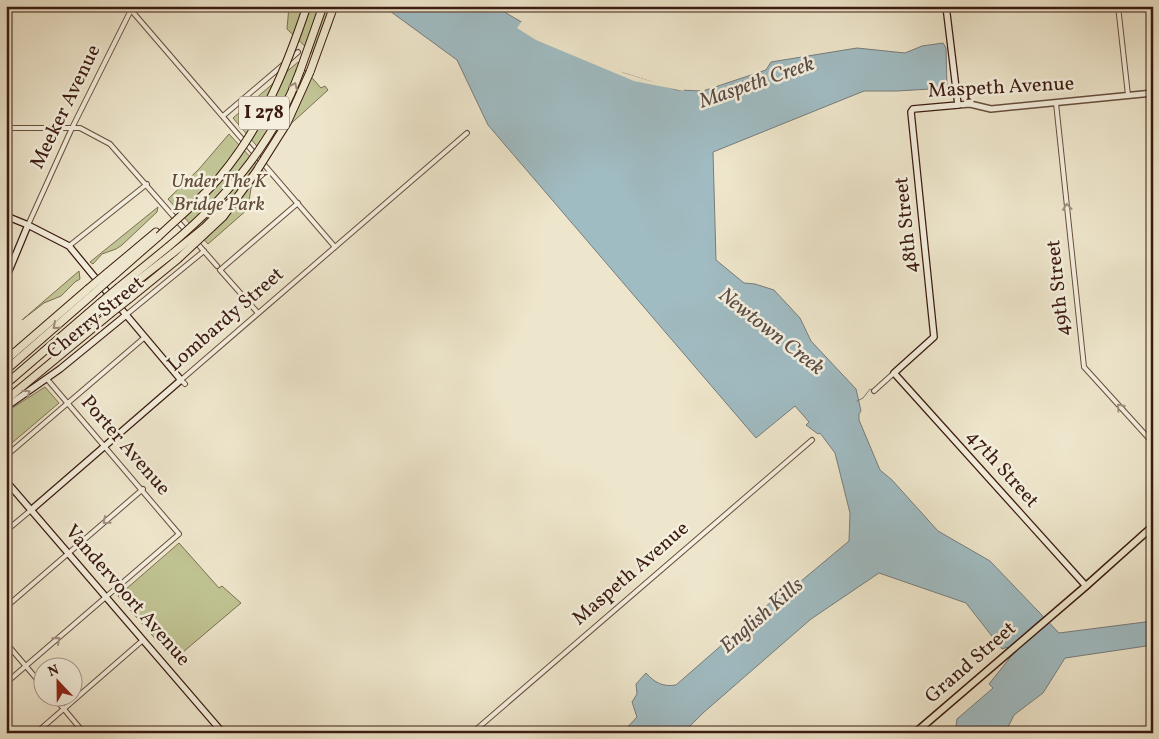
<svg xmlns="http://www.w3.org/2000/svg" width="1159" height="739" viewBox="0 0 1159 739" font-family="Vollkorn,serif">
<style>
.green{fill:#c0c393;stroke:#7e6f52}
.water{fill:#a0bcc3;stroke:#787c7b}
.pier{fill:#eee6cc}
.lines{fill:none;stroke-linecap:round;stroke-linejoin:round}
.stream{stroke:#787c7b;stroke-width:1}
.minor-casing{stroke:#684e3f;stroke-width:6}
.tertiary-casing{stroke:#684e3f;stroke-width:8}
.secondary-casing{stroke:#3b1b10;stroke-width:8}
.primary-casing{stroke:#3b1b10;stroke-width:9}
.motorway-casing{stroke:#3b1b10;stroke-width:9}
.minor{stroke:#f4efde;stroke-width:4}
.tertiary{stroke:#f4efde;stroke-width:5}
.secondary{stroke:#f4efde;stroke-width:5.5}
.primary{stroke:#eee6cc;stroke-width:6}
.motorway{stroke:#eee6cc;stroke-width:7}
.motorway-bridge-casing{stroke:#3b1b10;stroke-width:9;stroke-linecap:butt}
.motorway-bridge{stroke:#eee6cc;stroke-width:7}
.oneway{stroke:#9d8b77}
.oneway2{stroke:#a19081}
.labels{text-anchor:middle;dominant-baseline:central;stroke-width:5;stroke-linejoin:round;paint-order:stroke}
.shield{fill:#f4efde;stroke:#725b4e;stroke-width:1}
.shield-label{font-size:19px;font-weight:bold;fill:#3b1b10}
.street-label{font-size:20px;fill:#3b1b10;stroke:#f4efde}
.park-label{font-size:20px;font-style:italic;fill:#634d37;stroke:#f4efde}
.water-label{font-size:21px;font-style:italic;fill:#594b46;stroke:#f4efde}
</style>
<rect width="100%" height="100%" fill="#eee6cc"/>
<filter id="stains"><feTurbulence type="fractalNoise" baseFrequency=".004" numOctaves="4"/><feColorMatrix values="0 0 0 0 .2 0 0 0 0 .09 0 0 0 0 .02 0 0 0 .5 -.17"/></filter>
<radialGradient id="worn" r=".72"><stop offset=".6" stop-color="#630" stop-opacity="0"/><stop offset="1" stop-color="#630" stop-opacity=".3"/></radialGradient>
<g class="green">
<polygon points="289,6 337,6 330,29 315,56 287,29"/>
<polygon points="298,62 321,88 325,86 328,90 261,151 233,118"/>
<polygon points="229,134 265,173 251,188 248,209 208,244 168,199 199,169"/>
<polygon points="158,207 157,212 122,245 116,249 102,254 93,264 90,262"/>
<polygon points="79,271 80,279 75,282 61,296 44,303 22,320"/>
<polygon points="45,387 59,403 6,448 6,412"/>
<polygon points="179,543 219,588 222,586 241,603 176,658 174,656 172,658 118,596"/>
</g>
<path class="water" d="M383 6H494L542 34 614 70 677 90 703 91 766 70 771 62 857 48 905 53 922 46 943 43 946 48 947 88 897 91H864L713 152 716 260 744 283 755 284 774 290 800 318 811 341 856 389 861 411 859 414V420L880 470 892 480 938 531 990 561 1059 633 1153 621V645L1065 658 1043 693 1014 715 1005 733H955L957 719 993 688 989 684 1013 654 1008 647 1002 649 966 603 879 573 811 619 703 713 683 733H622L637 717 632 702 637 694 636 684 646 673C655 683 663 687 676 685L771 602 782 597 849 541 850 513 835 453 820 433 818 434 806 425 809 422 795 406 756 438 488 125 457 60Z"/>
<polygon class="pier" points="522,21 559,41 624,73 650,81 683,88 684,91 634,81 536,40 517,28"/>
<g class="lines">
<polyline class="stream" points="857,401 863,398 870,389 873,390"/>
<g class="minor-casing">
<g id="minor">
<polyline points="1118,6 1128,95"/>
<polyline points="131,10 335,247"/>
<polyline points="289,60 298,52"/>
<polyline points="1056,103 1084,367 1153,443"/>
<polyline points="223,116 284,64"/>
<polyline points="6,128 80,128 110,144 217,266"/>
<polyline points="28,225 72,128 133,6"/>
<polyline points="69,246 147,184"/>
<polyline points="258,313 220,270 298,203"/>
<polyline points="126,315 204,251"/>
<polyline points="185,384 181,380 467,133"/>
<polyline points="874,391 894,373"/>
<polyline points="6,456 145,337"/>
<polyline points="6,531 31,510"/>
<polyline points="6,607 143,489"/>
<polyline points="6,643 42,685"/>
<polyline points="6,683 179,534 47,379"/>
<polyline points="53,696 84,733"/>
<polyline points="36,733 143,640"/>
<polyline points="211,733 218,727"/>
<polyline points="472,733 812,440"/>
</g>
</g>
<g class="tertiary-casing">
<polyline id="tertiary" points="958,105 970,104 991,109 1153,93"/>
</g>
<g class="secondary-casing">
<g id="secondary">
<polyline points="946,6 958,105 913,109 911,112 934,337 894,373 1086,586"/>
<polyline points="6,216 28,225 69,246 111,297"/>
<polyline points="6,278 28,225"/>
<polyline points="6,407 60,369 126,315"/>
<polyline points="6,481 223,733"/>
<polyline points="31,510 181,380 117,304"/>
</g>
</g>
<g class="primary-casing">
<polyline id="primary" points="915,733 1086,586 1153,526"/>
</g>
<g class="motorway-casing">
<g id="motorway">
<polyline points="300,71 323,6"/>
<polyline points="310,72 334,6"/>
<polyline points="244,188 256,172"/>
<polyline points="107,273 156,232"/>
<polyline points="111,278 159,236"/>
<polyline points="119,287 168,247"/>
<polyline points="123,292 173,253"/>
<polyline points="129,299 178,259"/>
<polyline points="70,333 104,307"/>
<polyline points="6,360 88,289"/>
<polyline points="6,370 93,294"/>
<polyline points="6,384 100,303"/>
<polyline points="6,400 110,314"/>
</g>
</g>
<use href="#minor" class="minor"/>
<use href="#tertiary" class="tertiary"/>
<use href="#secondary" class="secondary"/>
<use href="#primary" class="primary"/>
<use href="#motorway" class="motorway"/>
<g class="motorway-bridge-casing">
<g id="motorway-bridge">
<polyline points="256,172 287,123 310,72"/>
<path d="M159 236C179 217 201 199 219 178 262 127 286 69 307 6"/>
<path d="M168 247C225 200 275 141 300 71"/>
<polyline points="173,253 205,227 233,199"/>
<polyline points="178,259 223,217 244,188"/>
<polyline points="88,289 107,273"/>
<polyline points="93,294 111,278"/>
<polyline points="100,303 119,287"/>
<polyline points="104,307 123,292"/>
<polyline points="110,314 129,299"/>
</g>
</g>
<use href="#motorway-bridge" class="motorway-bridge"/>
</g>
<defs><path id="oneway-chevron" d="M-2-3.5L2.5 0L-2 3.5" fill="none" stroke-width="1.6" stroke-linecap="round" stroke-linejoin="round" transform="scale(1.25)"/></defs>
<g class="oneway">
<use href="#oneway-chevron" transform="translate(294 86) rotate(-66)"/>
<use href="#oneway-chevron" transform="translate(56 326) rotate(139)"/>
</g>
<g class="oneway2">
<use href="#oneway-chevron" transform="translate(1067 207) rotate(-96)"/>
<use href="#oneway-chevron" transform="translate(27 393) rotate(-34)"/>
<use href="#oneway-chevron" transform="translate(1120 407) rotate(-132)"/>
<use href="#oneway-chevron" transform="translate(106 521) rotate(139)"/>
<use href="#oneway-chevron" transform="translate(57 640) rotate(-40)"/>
</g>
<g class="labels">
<rect class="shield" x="239" y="96.5" width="50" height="33" rx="4"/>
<g class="shield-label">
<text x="264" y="113">I 278</text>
</g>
<g class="street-label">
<text transform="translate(1001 88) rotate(-3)">Maspeth Avenue</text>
<text transform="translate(66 107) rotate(-64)">Meeker Avenue</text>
<text transform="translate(907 225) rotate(-96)">48th Street</text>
<text transform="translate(1059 288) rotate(-96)">49th Street</text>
<text transform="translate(96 318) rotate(-39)">Cherry Street</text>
<text transform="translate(226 320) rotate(-41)">Lombardy Street</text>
<text transform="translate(125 446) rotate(49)">Porter Avenue</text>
<text transform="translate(1002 469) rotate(48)">47th Street</text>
<text transform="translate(631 574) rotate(-41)">Maspeth Avenue</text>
<text transform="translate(127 596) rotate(49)">Vandervoort Avenue</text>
<text transform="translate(971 663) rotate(-41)">Grand Street</text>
</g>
<g class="park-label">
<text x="219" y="182">Under The K<tspan x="219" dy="23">Bridge Park</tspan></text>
</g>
<g class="water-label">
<text transform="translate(757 83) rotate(-19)">Maspeth Creek</text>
<text transform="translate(771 332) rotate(38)">Newtown Creek</text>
<text transform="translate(762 616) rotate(-41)">English Kills</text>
</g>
</g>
<rect width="1159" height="739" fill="none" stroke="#eee6cc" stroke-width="25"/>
<rect x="8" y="8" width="1144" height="724" fill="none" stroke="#3b1b10" stroke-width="2.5"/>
<rect x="12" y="12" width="1134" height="714" fill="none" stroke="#3b1b10"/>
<g transform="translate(58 682) rotate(338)"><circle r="24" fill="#f4efde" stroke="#aa9a8c"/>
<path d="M0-4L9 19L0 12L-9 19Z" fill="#8f2418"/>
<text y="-8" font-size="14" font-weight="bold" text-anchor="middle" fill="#3b1b10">N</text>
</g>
<rect width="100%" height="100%" filter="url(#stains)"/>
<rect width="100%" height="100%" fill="url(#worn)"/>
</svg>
